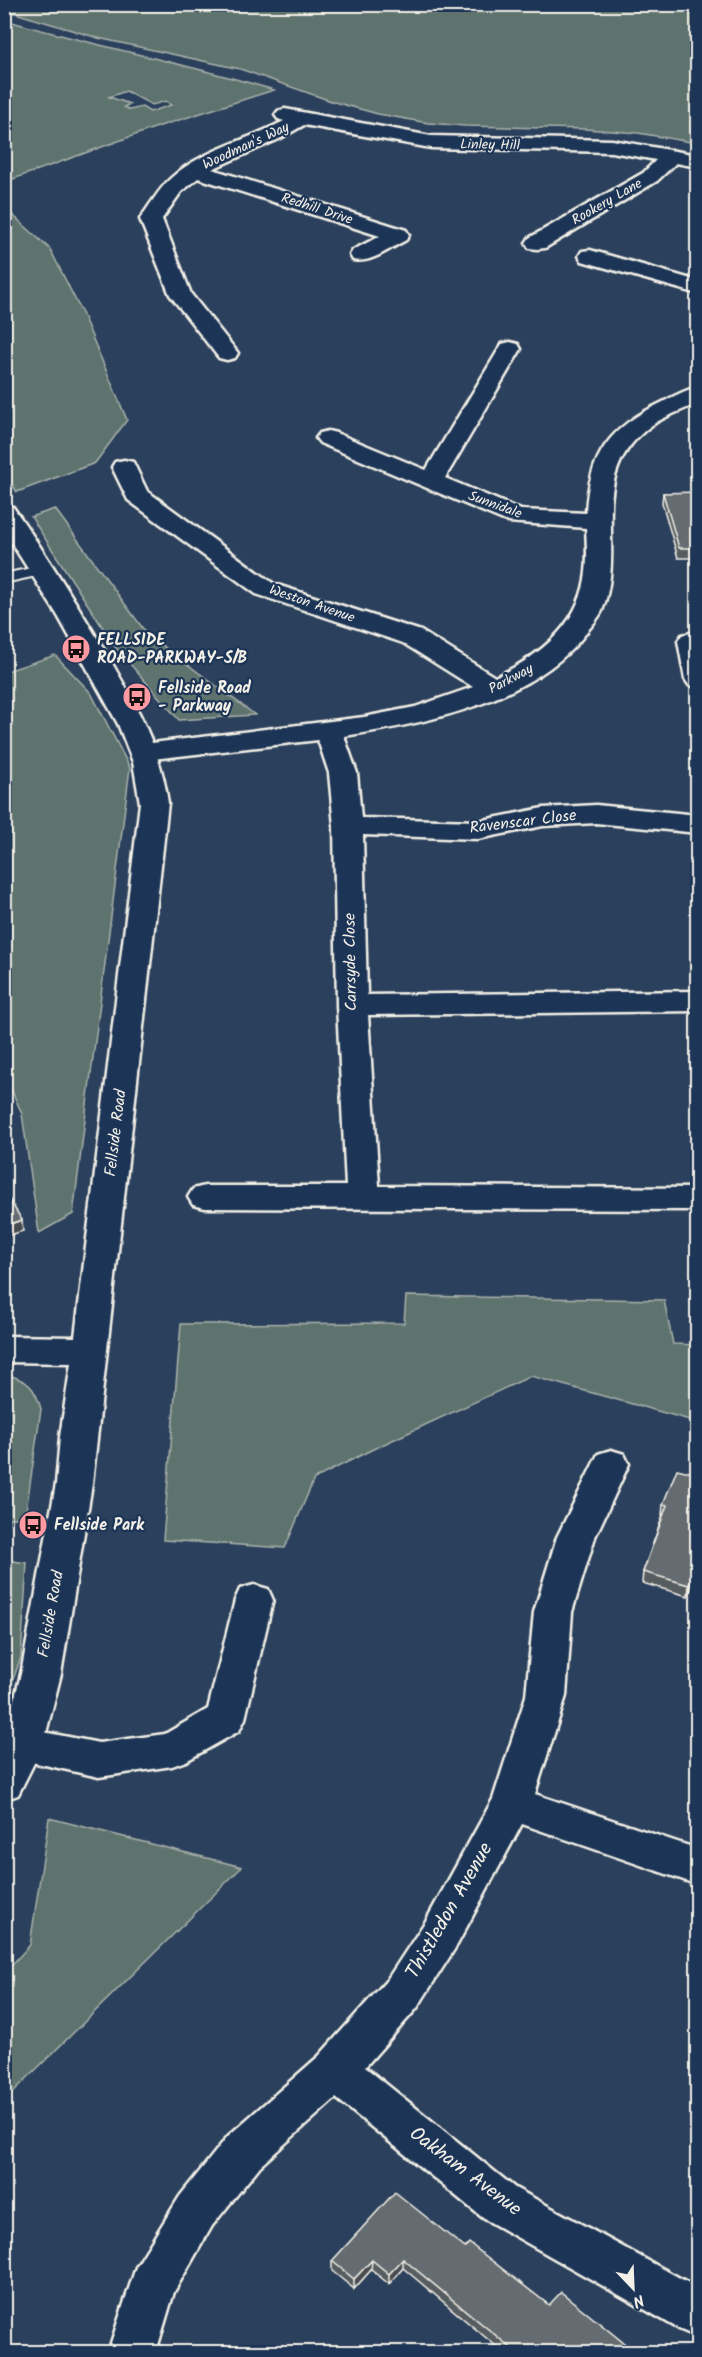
<svg xmlns="http://www.w3.org/2000/svg" width="702" height="2357" viewBox="0 0 702 2357" font-family="Kalam,sans-serif">
<style>
.green{fill:#5f736e;stroke:#aab2ab;stroke-width:1.5;fill-rule:evenodd}
.lines{fill:none;stroke-linecap:round;stroke-linejoin:round}
.lane-casing{stroke:#f4f1e8;stroke-width:4}
.street-casing{stroke:#f4f1e8;stroke-width:5}
.secondary-casing{stroke:#f4f1e8;stroke-width:5}
.lane{fill:#1d3557;fill-rule:evenodd}
.street{fill:#1d3557;fill-rule:evenodd}
.secondary{fill:#1d3557;fill-rule:evenodd}
.wall{fill:#575d61;stroke:#f4f1e8;stroke-width:1.5}
.shaded-wall{fill:#474c4f;stroke:#f4f1e8;stroke-width:1.5}
.building{fill:#656c71;stroke:#f4f1e8;stroke-width:1.5}
.labels{text-anchor:middle;dominant-baseline:central;stroke-width:4.5;stroke-linejoin:round;paint-order:stroke}
.far-street-label{font-size:14px;fill:#f4f1e8;stroke:#1d3557}
.poi-label{font-size:16px;font-weight:bold;fill:#f4f1e8;stroke:#1d3557;text-anchor:start}
.street-label{font-size:16px;fill:#f4f1e8;stroke:#1d3557}
.near-street-label{font-size:20px;fill:#f4f1e8;stroke:#1d3557}
</style>
<rect width="100%" height="100%" fill="#2b405c"/>
<filter id="ink" filterUnits="userSpaceOnUse"><feTurbulence type="fractalNoise" baseFrequency=".0167" numOctaves="2"/><feDisplacementMap in="SourceGraphic" scale="12" xChannelSelector="R" yChannelSelector="G"/><feConvolveMatrix kernelMatrix="1 2 1 2 8 2 1 2 1" color-interpolation-filters="sRGB"/></filter>
<g filter="url(#ink)">
<g class="green">
<polygon points="4,5 697,5 697,143 638,133 585,129 465,126 428,123 378,114 334,102 240,69 98,38 15,13 5,13"/>
<path d="M5 20C94 46 185 63 274 90L160 126 5 182ZM126 91 152 105 166 101 171 105 150 112 142 107 130 110 124 107 130 104 109 97Z"/>
<polygon points="5,208 50,249 82,313 127,420 95,463 17,492 4,472"/>
<polygon points="55,509 147,634 255,715 179,720 116,648 31,517"/>
<polygon points="55,655 91,693 130,768 73,1214 39,1233 22,1114 5,1075 4,672"/>
<polygon points="406,1296 664,1300 673,1344 697,1345 697,1422 531,1376 371,1450 314,1479 285,1548 163,1540 181,1324 404,1323"/>
<path d="M5 1374C27 1380 35 1386 41 1409L25 1518H9L5 1560 27 1563 21 1657 5 1702Z"/>
<polygon points="49,1818 242,1867 5,2100 5,1972 30,1945"/>
</g>
<g class="lines">
<g class="lane-casing">
<polygon id="lane" points="45,565 53,570 50,573 4,583 4,574"/>
</g>
<g class="street-casing">
<g id="street">
<path d="M285 109 431 136 612 140 698 155V167L676 163 657 181 545 248 537 249 529 248 526 243 529 238 643 173 656 160 612 152 431 148 304 125 279 139 212 169 406 230 409 235 406 240C390 248 371 264 353 260L350 255 353 250 380 236 198 178 181 192 162 219 191 294 238 353 235 358 227 360 219 358 170 295 140 219C150 205 159 189 171 178 200 151 245 141 280 123L284 121 278 119 275 115 278 111Z"/>
<polygon points="590,250 698,281 698,294 582,261 579,256 582,251"/>
<path d="M510 342 518 344 521 349 445 478 521 510 586 513C589 454 610 427 663 402 674 396 685 390 698 387V403C683 410 665 416 652 425 583 475 628 544 602 611 598 619 591 626 586 633 534 701 426 724 344 736L357 773 361 818 478 821 543 808 596 805 698 815V833L596 823 543 826 478 839 363 835 367 995 698 991V1011L368 1015 379 1186 698 1188V1210L205 1208 193 1205 188 1197 193 1189 205 1186H346L337 1005 334 826 329 773 318 740 144 760 134 758 130 752 134 746 144 744 364 717 415 707 473 687 403 643 256 594 128 500 112 467 115 462 124 460 133 462 147 491 274 584 421 631 495 677C537 658 577 627 585 579 588 563 587 544 586 528L508 522 320 443 316 438 320 433 328 431 336 433 426 470 499 349 502 344Z"/>
<polygon points="691,633 698,635 698,687 689,685 685,679 678,641 682,635"/>
<polygon points="611,1450 624,1454 629,1464 595,1537 572,1612 566,1696 535,1794 698,1849 698,1885 522,1824 457,1945 417,2008 365,2067 515,2188 698,2288 698,2337 681,2330 483,2218 336,2098 260,2166 212,2226 174,2292 156,2352 108,2352 136,2267 180,2196 228,2136 319,2056 387,1980 427,1919 493,1799 526,1696 534,1612 557,1537 598,1454"/>
<polygon points="254,1585 268,1589 273,1600 245,1719 239,1731 186,1761 172,1766 99,1777 9,1757 4,1742 9,1733 23,1728 99,1743 165,1734 208,1709 235,1600 240,1589"/>
</g>
</g>
<g class="secondary-casing">
<path id="secondary" d="M4 505 13 507C44 551 72 596 100 643 130 694 160 743 168 803L92 1484 61 1674 43 1745 18 1795 4 1800V1739L21 1674 56 1484 60 1437 71 1363 4 1362V1336L75 1337 140 803 133 762 118 724 58 616 4 531Z"/>
</g>
<use href="#lane" class="lane"/>
<use href="#street" class="street"/>
<use href="#secondary" class="secondary"/>
</g>
<g class="wall">
<polygon points="663,493 698,498 698,558 678,558 662,503"/>
<polygon points="698,1474 698,1568 688,1596 642,1583 643,1572 663,1515 662,1515 663,1504"/>
<polygon points="465,2248 549,2305 635,2352 503,2352 403,2268 389,2284 371,2270 354,2289 332,2271 332,2261"/>
</g>
<g class="shaded-wall">
<polygon points="22,1220 23,1231 4,1237 4,1226"/>
<polygon points="698,1562 698,1568 688,1596 689,1585"/>
<polygon points="403,2259 403,2268 389,2284 389,2274"/>
<polygon points="372,2260 371,2270 354,2289 354,2279"/>
</g>
<g class="building">
<polygon points="696,492 698,498 698,548 679,548 663,493"/>
<polygon points="4,1191 22,1220 4,1226"/>
<polygon points="677,1469 698,1474 698,1562 689,1585 643,1572 667,1505 663,1504"/>
<polygon points="395,2192 465,2248 469,2243 549,2305 561,2292 635,2352 516,2352 403,2259 389,2274 372,2260 354,2279 332,2261"/>
</g>
</g>
<defs>
<g id="bus-disc" transform="scale(1.5)"><circle r="9.5" fill="#ff9aa2" stroke="#1d3557"/><path d="M-5-6H5V4H4V6H2V4H-2V6H-4V4H-5ZM-3.5-4V0h7V-4ZM-3.5 1.2v1.5H-2V1.2ZM2 1.2v1.5H3.5V1.2Z" fill="#111"/></g>
</defs>
<g fill-rule="evenodd">
<use href="#bus-disc" x="76" y="649"/>
<use href="#bus-disc" x="137" y="697"/>
<use href="#bus-disc" x="33" y="1525"/>
</g>
<g class="labels">
<g class="far-street-label">
<text transform="translate(490 145) rotate(1)">Linley Hill</text>
<text transform="translate(246 146) rotate(-25)">Woodman's Way</text>
<text transform="translate(607 202) rotate(-30)">Rookery Lane</text>
<text transform="translate(317 209) rotate(18)">Redhill Drive</text>
<text transform="translate(495 505) rotate(20)">Sunnidale</text>
<text transform="translate(312 604) rotate(19)">Weston Avenue</text>
<text transform="translate(511 679) rotate(-28)">Parkway</text>
</g>
<g class="poi-label">
<text x="97" y="640">FELLSIDE<tspan x="97" dy="18">ROAD-PARKWAY-S/B</tspan></text>
<text x="158" y="688">Fellside Road<tspan x="158" dy="18">- Parkway</tspan></text>
<text x="54" y="1525">Fellside Park</text>
</g>
<g class="street-label">
<text transform="translate(523 822) rotate(-7)">Ravenscar Close</text>
<text transform="translate(351 962) rotate(-91)">Carrsyde Close</text>
<text transform="translate(116 1133) rotate(-83)">Fellside Road</text>
<text transform="translate(51 1614) rotate(-80)">Fellside Road</text>
</g>
<g class="near-street-label">
<text transform="translate(450 1911) rotate(-60)">Thistledon Avenue</text>
<text transform="translate(465 2172) rotate(37)">Oakham Avenue</text>
</g>
</g>
<rect width="702" height="2357" fill="none" stroke="#1d3557" stroke-width="24"/>
<rect x="12" y="12" width="678" height="2333" fill="none" stroke="#f4f1e8" stroke-width="2" filter="url(#ink)"/>
<g transform="translate(633 2288) rotate(157)" stroke="#1d3557" stroke-width="4.5" paint-order="stroke">
<path d="M0-4.5L10 22L0 15L-10 22Z" fill="#f4f1e8"/>
<text y="-9" font-size="16" font-weight="bold" text-anchor="middle" fill="#f4f1e8">N</text>
</g>
</svg>
